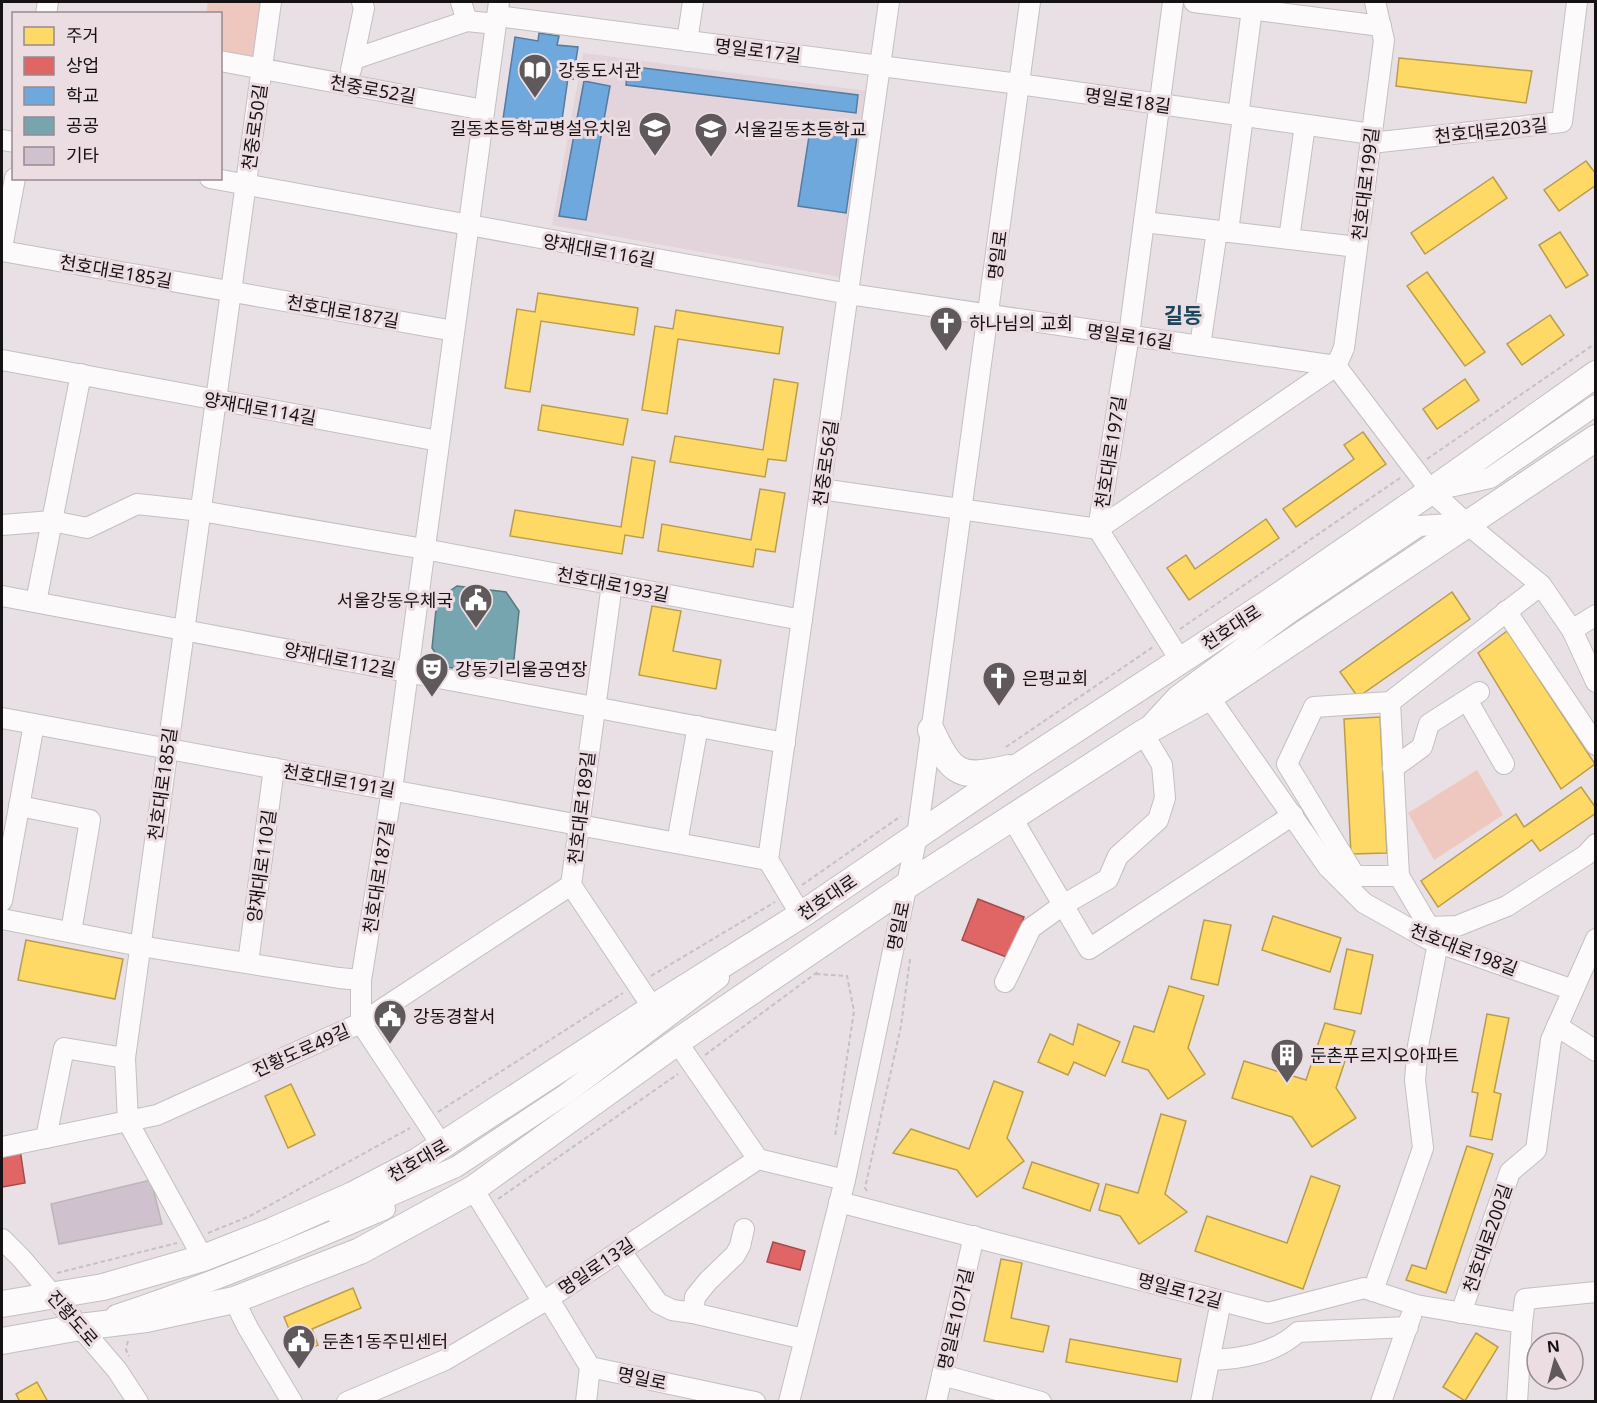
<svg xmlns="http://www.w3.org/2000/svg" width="1597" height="1403" viewBox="0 0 1597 1403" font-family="'Noto Sans','Noto Sans KR',sans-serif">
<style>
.built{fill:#e3d3da}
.green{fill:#eec8be}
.homes{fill:#ffd966;stroke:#b99d4d;stroke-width:1.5}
.shops{fill:#e06666;stroke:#a34c4d;stroke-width:1.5}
.schools{fill:#6fa8dc;stroke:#547ba0;stroke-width:1.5}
.public{fill:#76a5af;stroke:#597980;stroke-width:1.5}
.building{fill:#d0c1ce;stroke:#bbb6ba;stroke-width:1.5}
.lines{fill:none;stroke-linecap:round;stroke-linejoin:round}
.minor-casing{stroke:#c4bfc1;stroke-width:22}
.major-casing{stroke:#c4bfc1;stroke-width:28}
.path{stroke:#c3c1c2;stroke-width:2;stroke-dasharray:4.5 3;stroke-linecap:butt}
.minor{stroke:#fcfafb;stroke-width:20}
.major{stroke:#fcfafb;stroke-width:26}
.labels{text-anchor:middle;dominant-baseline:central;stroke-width:6;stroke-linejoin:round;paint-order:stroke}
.street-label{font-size:18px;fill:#161113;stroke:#ecdde3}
.poi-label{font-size:18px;fill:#161113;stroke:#ecdde3;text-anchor:start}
.quarter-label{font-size:21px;font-weight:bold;fill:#1b475c;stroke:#ecdde3}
</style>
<rect width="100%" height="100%" fill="#e8e0e4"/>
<polygon class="built" points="583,53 867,91 840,277 552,225"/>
<g class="green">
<polygon points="208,2 266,2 258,63 221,56 220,14 206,14"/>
<polygon points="1477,770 1503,815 1434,860 1408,813"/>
</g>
<g class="homes">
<polygon points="1399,58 1532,71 1526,103 1396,86"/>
<polygon points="1586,161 1596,174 1596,185 1559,211 1544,190"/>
<polygon points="1493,177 1507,198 1425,254 1411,233"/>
<polygon points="1560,232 1588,275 1566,288 1539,245"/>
<polygon points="1427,272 1485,352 1465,366 1407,286"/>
<polygon points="538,293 638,308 634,335 541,321 530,392 505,388 517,309 535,312"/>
<polygon points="676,310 783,327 779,354 678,339 667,414 642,410 655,326 673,329"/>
<polygon points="1550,315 1564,335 1522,365 1507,344"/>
<polygon points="774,379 798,383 786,461 768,459 765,477 670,462 675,436 763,450"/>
<polygon points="1465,379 1479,400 1437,429 1423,409"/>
<polygon points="542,405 628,419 623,445 538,430"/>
<polygon points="1363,432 1386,464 1296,527 1283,509 1354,459 1344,445"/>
<polygon points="632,457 655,461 643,538 625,535 622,554 510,536 515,510 621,527"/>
<polygon points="760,489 785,493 775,552 756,549 753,567 658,551 662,524 751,540"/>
<polygon points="1266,519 1279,538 1189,600 1167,568 1186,555 1195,569"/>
<polygon points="1452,592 1470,619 1358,697 1340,672"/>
<polygon points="652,606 681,611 673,651 721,660 716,689 639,675"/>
<polygon points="1507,631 1595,764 1561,789 1478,653"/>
<polygon points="1380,717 1387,853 1351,854 1344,719"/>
<polygon points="1581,787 1596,808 1596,813 1540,851 1532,840 1438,907 1421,881 1516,814 1524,827"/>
<polygon points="1273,916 1341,938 1330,972 1262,950"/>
<polygon points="1204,920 1231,925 1218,985 1191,979"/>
<polygon points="26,940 123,959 115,999 18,980"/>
<polygon points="1347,949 1373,955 1361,1014 1334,1009"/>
<polygon points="1169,986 1204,996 1188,1048 1205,1074 1168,1099 1148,1070 1122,1062 1134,1026 1154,1032"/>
<polygon points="1487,1014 1509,1018 1494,1092 1501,1094 1492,1140 1470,1136 1478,1093 1472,1092"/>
<polygon points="1325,1023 1355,1031 1336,1088 1356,1118 1312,1147 1292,1117 1232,1098 1244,1061 1306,1080"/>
<polygon points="1078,1024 1120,1042 1105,1076 1074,1062 1068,1075 1038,1062 1050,1034 1073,1045"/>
<polygon points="994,1081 1023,1092 1007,1138 1024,1161 977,1197 957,1170 893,1153 911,1129 969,1149"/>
<polygon points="291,1084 315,1135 288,1148 265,1096"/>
<polygon points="1161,1114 1186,1121 1165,1194 1187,1212 1139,1244 1120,1216 1099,1210 1106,1184 1138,1193"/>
<polygon points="1467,1146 1493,1154 1446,1293 1406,1280 1412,1265 1426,1269"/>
<polygon points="1032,1162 1099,1184 1090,1211 1023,1188"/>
<polygon points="1311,1176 1340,1186 1303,1289 1195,1251 1207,1216 1287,1243"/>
<polygon points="1001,1259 1022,1263 1011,1318 1049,1326 1043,1352 984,1341"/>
<polygon points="353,1288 361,1308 312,1329 318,1345 299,1353 284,1317"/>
<polygon points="1476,1333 1498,1347 1465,1401 1443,1387"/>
<polygon points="1070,1339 1181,1359 1177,1382 1066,1362"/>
<polygon points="37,1382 48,1402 20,1402 16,1394"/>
</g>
<g class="shops">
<polygon points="978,899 1024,917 1009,958 962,940"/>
<polygon points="20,1149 25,1183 2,1187 2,1151"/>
<polygon points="773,1242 805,1251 800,1270 767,1262"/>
</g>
<g class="schools">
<polygon points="539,33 559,36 557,45 578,47 573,79 568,78 561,127 503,119 515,37 538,41"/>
<polygon points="628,66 858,95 856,113 626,85"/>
<polygon points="584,81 610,86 586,220 559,216"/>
<polygon points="810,130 857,137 846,213 798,206"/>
</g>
<polygon class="public" points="457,586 506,592 519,611 514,659 494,673 445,667 432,648 437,600"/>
<polygon class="building" points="151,1180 162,1224 59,1244 51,1204"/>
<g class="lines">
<g class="minor-casing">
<g id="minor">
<polyline points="461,2 467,21"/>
<polyline points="1173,2 1129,335 1098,529 1180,660"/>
<polyline points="1194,2 1381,26"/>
<polyline points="46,14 48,2"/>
<polyline points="497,16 1019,84 1372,134"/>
<polyline points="687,41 693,2"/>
<polyline points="354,59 467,21 496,24"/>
<polyline points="220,61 484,110"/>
<polyline points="351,70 364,8 362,2"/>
<polyline points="1238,116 1252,9"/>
<polyline points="2,140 14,142"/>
<polyline points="1371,143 1562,122 1577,2"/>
<polyline points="210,178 849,294 1336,366 1431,491 1466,523 1541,585 1572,630 1596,682"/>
<polyline points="1144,222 1357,247"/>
<polyline points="1228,232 1243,116"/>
<polyline points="1289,239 1305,125"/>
<polyline points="2,248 15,178"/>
<polyline points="2,251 454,331"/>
<polyline points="1200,346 1217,231"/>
<polyline points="2,360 439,441"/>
<polyline points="821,489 1098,529"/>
<polyline points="1436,490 1490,478 1596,405"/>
<polyline points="2,525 52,521 87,528 137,504 201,511 424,549 802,620"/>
<polyline points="1098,529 1336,366 1344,348 1384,40 1375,2"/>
<polyline points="612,584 571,885 653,1008"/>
<polyline points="2,596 785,743"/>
<polyline points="36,602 81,374"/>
<polyline points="1506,611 1596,745"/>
<polyline points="1572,630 1596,615"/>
<polyline points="1209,697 1328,867 1364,903 1428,939 1573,990"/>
<polyline points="1467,700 1504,764"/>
<polyline points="1390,702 1399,876 1429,927 1457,926 1507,906 1586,855 1596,844"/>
<polyline points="2,718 768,860"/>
<polyline points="1393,768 1422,747 1429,724 1479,692"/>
<polyline points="19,806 90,820 71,932"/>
<polyline points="1012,818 1089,949 1293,815"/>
<polyline points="677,843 698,726"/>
<polyline points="1399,876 1355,876 1287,764 1314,707 1390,702 1541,585"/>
<polyline points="2,901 34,724"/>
<polyline points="2,919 140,946 339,978 361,980"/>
<polyline points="790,924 801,915 768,860 889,2"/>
<polyline points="248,963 274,768"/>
<polyline points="1005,982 1031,928 1063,905 1108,879 1118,856 1158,820 1165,798 1162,765 1143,733 1177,696 1288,614 1419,526 1466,523"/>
<polyline points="1557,1026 1596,1051"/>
<polyline points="677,1042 758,1159"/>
<polyline points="46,1138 64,1048 125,1058"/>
<polyline points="2,1147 157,1115 361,1023 571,885"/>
<polyline points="443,1147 361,1023 361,980 392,790 499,2"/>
<polyline points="473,1189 543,1302"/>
<polyline points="839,1202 1268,1313 1364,1288 1416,1305 1522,1323"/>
<polyline points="335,1213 383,1199 456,1167 566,1094 719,978"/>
<polyline points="2,1239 21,1258 117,1370 138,1402"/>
<polyline points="620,1250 658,1303 672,1310 693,1313 804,1339"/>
<polyline points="203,1258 128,1122 125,1058 271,2"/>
<polyline points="1373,1291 1423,1148 1415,1080 1418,1046 1438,943"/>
<polyline points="548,1298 590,1367 586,1402"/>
<polyline points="234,1300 248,1328 292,1402"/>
<polyline points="693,1313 695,1297 708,1281 735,1255 740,1246 744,1229"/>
<polyline points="1461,1313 1510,1172 1536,1150 1551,1040 1596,939"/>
<path d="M116 1315C208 1285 296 1247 385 1209"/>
<path d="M1209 1360C1240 1359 1274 1354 1298 1332L1408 1327"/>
<polyline points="590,1367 755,1402"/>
<polyline points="942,1375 1041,1402"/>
<polyline points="347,1402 445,1360 543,1302 758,1159 845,1180"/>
<polyline points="789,1402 845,1180 917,836 1030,2"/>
<polyline points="936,1402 974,1236"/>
<polyline points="1201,1402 1221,1301"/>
<polyline points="1381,1402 1411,1316"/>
<polyline points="1517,1402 1522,1323 1525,1299 1596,1292"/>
</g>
</g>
<g class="major-casing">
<g id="major">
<path d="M931 730C952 774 959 780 1009 768"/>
<polyline points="2,1304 103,1287 203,1258 272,1231 353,1195 418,1161 653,1008 801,915 1021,765 1270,602 1431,491 1596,374"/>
<polyline points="2,1341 80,1327 146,1319 234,1300 360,1251 473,1189 677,1042 906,886 1143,733 1209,697 1596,438"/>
</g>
</g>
<g class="path">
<polyline points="1427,459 1596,343"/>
<polyline points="1180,629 1400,478"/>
<polyline points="1006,747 1153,647"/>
<polyline points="802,885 901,816"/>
<polyline points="816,974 847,976 854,1011 835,1137"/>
<polyline points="651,976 775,902"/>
<polyline points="705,1055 819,971"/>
<polyline points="438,1112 623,993"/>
<polyline points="867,1191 865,1188 901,1026 910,959"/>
<polyline points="498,1199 678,1074"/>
<polyline points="208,1233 250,1216 410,1128"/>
<polyline points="57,1273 177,1243"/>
<polyline points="128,1341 126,1350 129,1356"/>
</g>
<use href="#minor" class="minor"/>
<use href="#major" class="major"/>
</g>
<defs>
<g id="library-pin" transform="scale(1.725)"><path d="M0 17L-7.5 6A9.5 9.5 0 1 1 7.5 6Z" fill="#60595c" stroke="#ecdde3"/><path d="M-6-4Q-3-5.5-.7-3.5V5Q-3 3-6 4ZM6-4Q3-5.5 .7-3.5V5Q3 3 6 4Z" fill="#fff"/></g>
<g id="school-pin" transform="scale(1.725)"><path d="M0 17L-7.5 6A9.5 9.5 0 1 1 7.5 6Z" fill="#60595c" stroke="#ecdde3"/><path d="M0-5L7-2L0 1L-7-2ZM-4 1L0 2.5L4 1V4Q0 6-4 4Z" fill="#fff"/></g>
<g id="church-pin" transform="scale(1.725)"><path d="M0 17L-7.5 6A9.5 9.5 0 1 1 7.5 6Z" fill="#60595c" stroke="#ecdde3"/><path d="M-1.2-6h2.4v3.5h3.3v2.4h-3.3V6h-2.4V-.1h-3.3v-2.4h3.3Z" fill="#fff"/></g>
<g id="civic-pin" transform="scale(1.725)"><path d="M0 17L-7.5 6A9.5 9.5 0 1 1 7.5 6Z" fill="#60595c" stroke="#ecdde3"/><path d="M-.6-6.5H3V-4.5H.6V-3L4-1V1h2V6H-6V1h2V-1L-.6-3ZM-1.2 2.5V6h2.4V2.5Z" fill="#fff"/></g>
<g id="theatre-pin" transform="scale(1.725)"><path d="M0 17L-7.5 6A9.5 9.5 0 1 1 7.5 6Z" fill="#60595c" stroke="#ecdde3"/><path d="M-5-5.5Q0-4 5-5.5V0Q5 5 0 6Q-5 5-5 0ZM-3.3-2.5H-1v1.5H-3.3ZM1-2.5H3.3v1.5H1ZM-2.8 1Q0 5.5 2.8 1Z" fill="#fff"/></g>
<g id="building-pin" transform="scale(1.725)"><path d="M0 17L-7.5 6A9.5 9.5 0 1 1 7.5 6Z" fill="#60595c" stroke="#ecdde3"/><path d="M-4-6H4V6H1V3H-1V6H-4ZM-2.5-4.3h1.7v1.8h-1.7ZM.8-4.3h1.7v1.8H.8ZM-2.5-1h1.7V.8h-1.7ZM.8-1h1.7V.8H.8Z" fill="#fff"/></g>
</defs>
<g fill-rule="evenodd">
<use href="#library-pin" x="535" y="70"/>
<use href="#school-pin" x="655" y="128"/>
<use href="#school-pin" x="711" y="129"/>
<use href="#church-pin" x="946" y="323"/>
<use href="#civic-pin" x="476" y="600"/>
<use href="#theatre-pin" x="432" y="669"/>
<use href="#church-pin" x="999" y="678"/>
<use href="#civic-pin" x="390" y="1016"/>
<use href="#building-pin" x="1287" y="1055"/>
<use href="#civic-pin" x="299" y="1341"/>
</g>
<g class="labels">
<g class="street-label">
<text transform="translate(758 50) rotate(7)">명일로17길</text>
<text transform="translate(373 89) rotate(10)">천중로52길</text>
<text transform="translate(1128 100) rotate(8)">명일로18길</text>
<text transform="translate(254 127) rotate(-82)">천중로50길</text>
<text transform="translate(1491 130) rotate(-6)">천호대로203길</text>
<text transform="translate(1365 184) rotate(-83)">천호대로199길</text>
<text transform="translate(599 250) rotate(10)">양재대로116길</text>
<text transform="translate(997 255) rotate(-83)">명일로</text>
<text transform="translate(116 271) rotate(10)">천호대로185길</text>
<text transform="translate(343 311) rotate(10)">천호대로187길</text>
<text transform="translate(1130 336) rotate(8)">명일로16길</text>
<text transform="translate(260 408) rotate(10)">양재대로114길</text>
<text transform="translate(1110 452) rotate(-81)">천호대로197길</text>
<text transform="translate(825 463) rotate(-82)">천중로56길</text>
<text transform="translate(613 584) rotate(11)">천호대로193길</text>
<text transform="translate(1231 627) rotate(-33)">천호대로</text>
<text transform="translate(340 659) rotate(11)">양재대로112길</text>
<text transform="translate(339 780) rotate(10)">천호대로191길</text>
<text transform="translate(162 784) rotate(-82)">천호대로185길</text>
<text transform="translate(581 808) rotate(-83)">천호대로189길</text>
<text transform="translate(261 866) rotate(-82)">양재대로110길</text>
<text transform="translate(378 877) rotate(-81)">천호대로187길</text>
<text transform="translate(827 897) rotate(-34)">천호대로</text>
<text transform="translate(898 926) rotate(-78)">명일로</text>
<text transform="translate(1464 949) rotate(21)">천호대로198길</text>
<text transform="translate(301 1050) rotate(-24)">진황도로49길</text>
<text transform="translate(418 1160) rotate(-30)">천호대로</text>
<text transform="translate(1487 1238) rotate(-71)">천호대로200길</text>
<text transform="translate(596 1266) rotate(-34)">명일로13길</text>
<text transform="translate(1180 1290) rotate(15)">명일로12길</text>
<text transform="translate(73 1318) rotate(49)">진황도로</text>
<text transform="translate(955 1319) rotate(-77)">명일로10가길</text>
<text transform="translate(642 1378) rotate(12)">명일로</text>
</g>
<g class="poi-label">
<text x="558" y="70">강동도서관</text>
<text x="632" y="128" text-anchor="end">길동초등학교병설유치원</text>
<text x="734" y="129">서울길동초등학교</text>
<text x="969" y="323">하나님의 교회</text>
<text x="453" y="600" text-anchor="end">서울강동우체국</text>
<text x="455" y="669">강동기리울공연장</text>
<text x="1022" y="678">은평교회</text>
<text x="413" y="1016">강동경찰서</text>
<text x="1310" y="1055">둔촌푸르지오아파트</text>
<text x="322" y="1341">둔촌1동주민센터</text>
</g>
<g class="quarter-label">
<text x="1183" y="315">길동</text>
</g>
</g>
<rect width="1597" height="1403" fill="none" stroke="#161113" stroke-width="6"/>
<rect x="12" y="12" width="210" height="168" fill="#ecdde3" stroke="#968b90" stroke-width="1.5"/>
<rect x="24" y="27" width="30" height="18" fill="#ffd966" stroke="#968b90" stroke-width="1.5"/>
<text x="66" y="42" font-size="18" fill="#161113">주거</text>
<rect x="24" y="57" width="30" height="18" fill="#e06666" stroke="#968b90" stroke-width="1.5"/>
<text x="66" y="72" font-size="18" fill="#161113">상업</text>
<rect x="24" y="87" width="30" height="18" fill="#6fa8dc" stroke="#968b90" stroke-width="1.5"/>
<text x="66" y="102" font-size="18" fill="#161113">학교</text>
<rect x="24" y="117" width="30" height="18" fill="#76a5af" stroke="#968b90" stroke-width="1.5"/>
<text x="66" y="132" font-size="18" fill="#161113">공공</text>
<rect x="24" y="147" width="30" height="18" fill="#d0c1ce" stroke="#968b90" stroke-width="1.5"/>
<text x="66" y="162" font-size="18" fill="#161113">기타</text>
<g transform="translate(1555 1361) rotate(354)"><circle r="28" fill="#ecdde3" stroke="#968b90" stroke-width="1.5"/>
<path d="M0-4.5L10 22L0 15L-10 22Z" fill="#60595c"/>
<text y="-9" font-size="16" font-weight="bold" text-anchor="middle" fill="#161113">N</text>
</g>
</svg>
